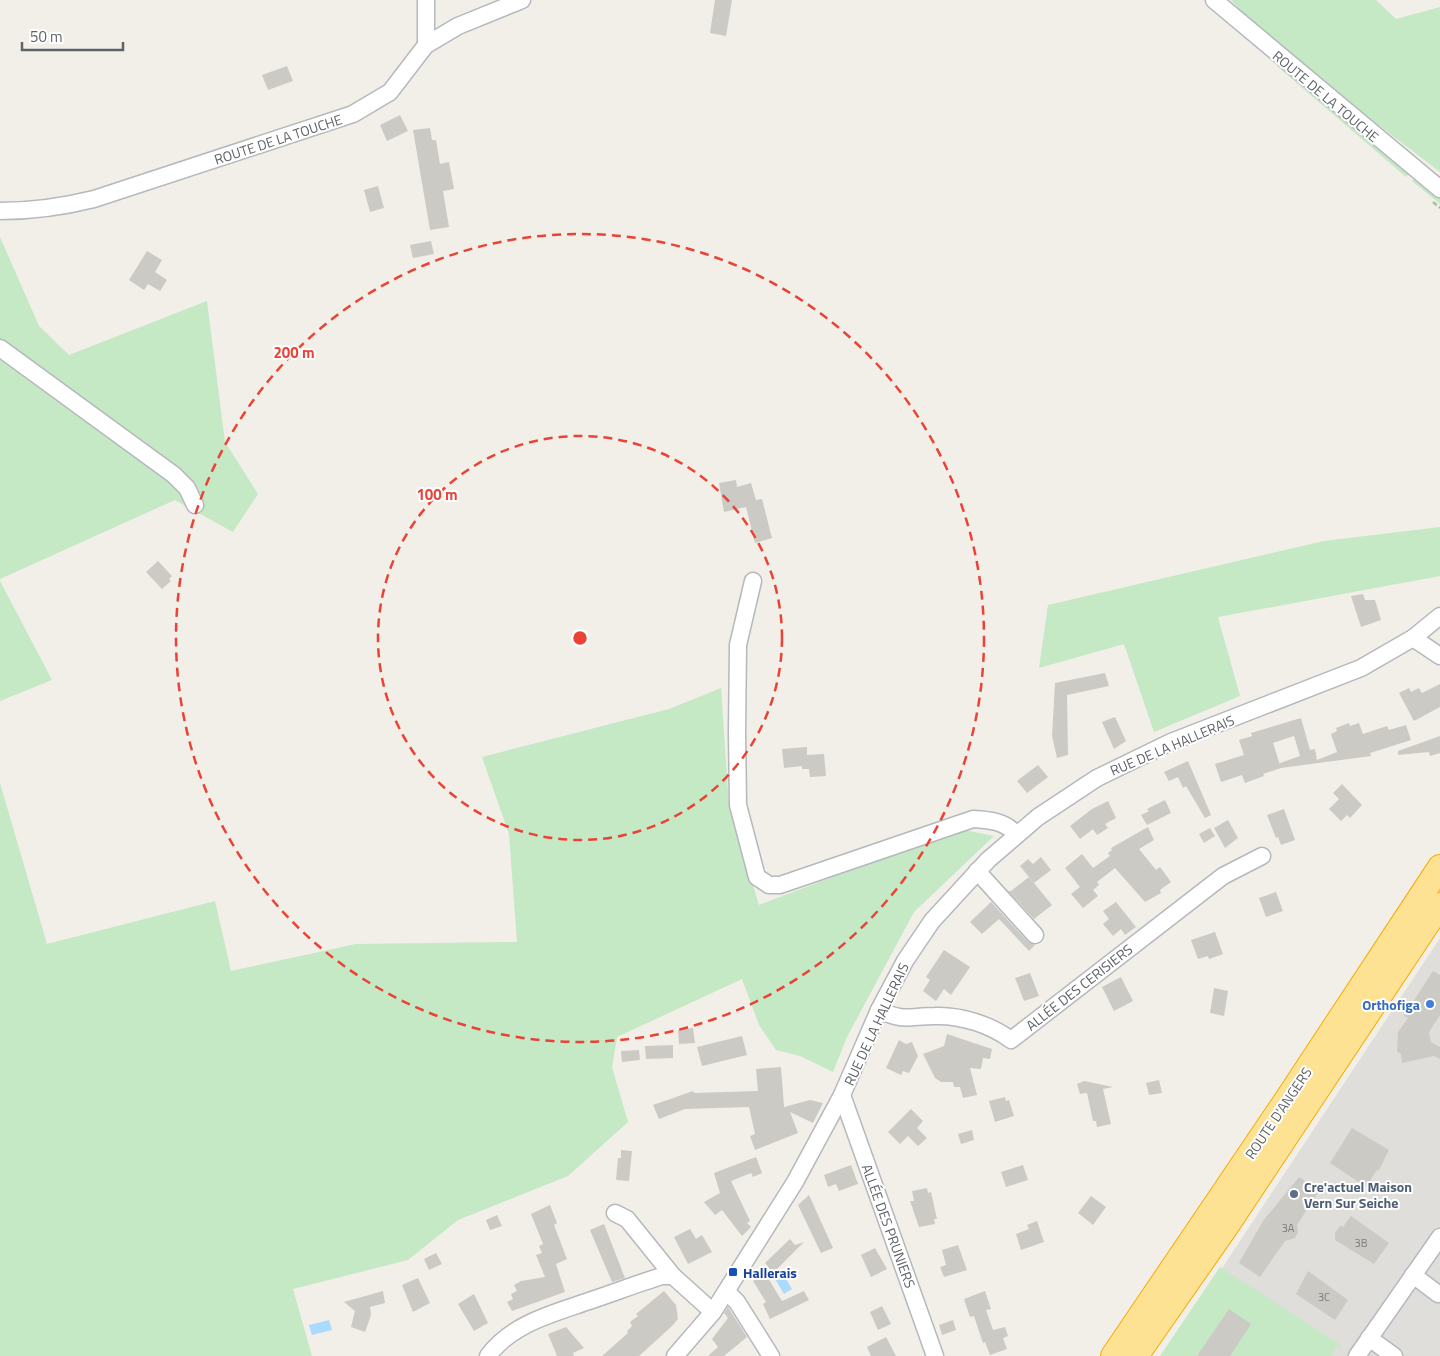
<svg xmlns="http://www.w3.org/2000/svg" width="1440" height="1356" viewBox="0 0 1440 1356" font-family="'Titillium Web',sans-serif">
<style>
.industrial{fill:#e0deda}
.green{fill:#c5e8c5}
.water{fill:#aadaff}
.building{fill:#cccac5;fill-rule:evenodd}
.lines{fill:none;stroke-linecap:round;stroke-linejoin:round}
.minor-casing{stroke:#b5b8bc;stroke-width:19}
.highway-casing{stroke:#f9ab00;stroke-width:26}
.path{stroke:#9cc7a9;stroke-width:2.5;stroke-dasharray:5 2.5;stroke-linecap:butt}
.minor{stroke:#fff;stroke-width:16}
.highway{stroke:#fde293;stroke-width:24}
.ring{fill:none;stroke:#ea4335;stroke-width:2.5;stroke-dasharray:9 6}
.shop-dot{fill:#3f7fe0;stroke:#fff;stroke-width:2}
.service-dot{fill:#5c6f8a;stroke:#fff;stroke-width:2}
.transit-dot{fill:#1a4fb4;stroke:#fff;stroke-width:2}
.labels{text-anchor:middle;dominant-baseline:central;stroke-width:4;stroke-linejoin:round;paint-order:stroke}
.number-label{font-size:11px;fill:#7a7d7f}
.street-label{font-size:14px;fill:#5f6368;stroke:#fff}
.shop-label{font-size:14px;font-weight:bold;fill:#366cbe;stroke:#fff;text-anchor:end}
.service-label{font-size:14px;font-weight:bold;fill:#4e5e75;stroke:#fff;text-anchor:start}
.transit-label{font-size:14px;font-weight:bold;fill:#164399;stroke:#fff;text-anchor:start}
.centre{fill:#ea4335;stroke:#fff;stroke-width:2.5}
.ring-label{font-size:15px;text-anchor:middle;font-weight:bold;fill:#ea4335;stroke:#fff;stroke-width:4;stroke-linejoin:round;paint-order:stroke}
</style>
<rect width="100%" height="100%" fill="#f1efe8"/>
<polygon class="industrial" points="1440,938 1440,1356 1164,1356"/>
<g class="green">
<polygon points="1231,0 1376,0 1396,19 1440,7 1440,172 1376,123 1248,18"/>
<polygon points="1279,64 1410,173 1406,177 1277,66"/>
<polygon points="1415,178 1440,198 1440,204 1412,181"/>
<polygon points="0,237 39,326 69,355 207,301 225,442 258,494 233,532 175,500 0,579"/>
<polygon points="1440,527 1440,576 1218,617 1240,696 1154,732 1124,644 1039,668 1048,605 1324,541"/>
<polygon points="0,581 52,680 0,701"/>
<polygon points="721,688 729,806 759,905 960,829 994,836 914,912 847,1037 833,1072 800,1056 776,1050 759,1025 742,979 617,1037 612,1067 628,1122 568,1176 458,1220 408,1260 293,1289 312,1356 0,1356 0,783 47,944 215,901 231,971 356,944 517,942 509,834 482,757 669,709"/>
<polygon points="1220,1267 1341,1345 1340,1348 1337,1346 1331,1354 1334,1356 1230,1356 1250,1324 1229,1310 1197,1356 1160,1356"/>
</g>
<g class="water">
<polygon points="783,1274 792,1289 784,1294 775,1279"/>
<polygon points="329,1320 332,1330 312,1335 309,1325"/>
</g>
<g class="building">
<polygon points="715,0 732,0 726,36 710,33"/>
<polygon points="287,66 293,81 268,90 262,75"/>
<polygon points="400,115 408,131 387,141 380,125"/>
<polygon points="430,128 432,140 436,140 440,164 449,162 454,189 443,191 449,227 430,230 413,130"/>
<polygon points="378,186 384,208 370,212 364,190"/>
<polygon points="431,241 434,254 413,258 410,245"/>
<polygon points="147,251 162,260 155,272 167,280 160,291 148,284 144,290 129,280"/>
<polygon points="736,480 737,487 751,483 756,500 762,499 772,538 755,543 746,507 724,512 719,483"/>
<polygon points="158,561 172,576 169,579 171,581 162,589 146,572"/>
<polygon points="1363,594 1365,600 1375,600 1381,620 1361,627 1351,596"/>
<polygon points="1105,673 1109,686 1067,695 1068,755 1057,758 1052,736 1055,683"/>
<polygon points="1440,684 1440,707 1414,721 1399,693 1409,688 1411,692 1419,688 1422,693"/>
<polygon points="1115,717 1126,741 1114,749 1102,722"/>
<path d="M1301 718 1310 750 1315 749 1317 760 1337 752 1331 734 1337 731 1336 728 1349 723 1350 726 1359 723 1363 734 1387 726 1389 730 1406 725 1411 740 1370 753 1371 756 1281 768 1263 774 1264 776 1245 783 1242 775 1221 782 1215 764 1244 755 1239 740 1252 736 1251 733ZM1294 736 1300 756 1280 763V765L1273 743Z"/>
<polygon points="1440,736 1440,753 1430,756 1429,752 1398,755 1398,751"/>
<polygon points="807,747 807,755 824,754 826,776 810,777 809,769 802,769 802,766 784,768 782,749"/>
<polygon points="1188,761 1211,815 1205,818 1186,786 1183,788 1178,777 1169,781 1164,772"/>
<polygon points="1038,765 1048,777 1027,793 1017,781"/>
<polygon points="1342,784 1362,805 1350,818 1347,815 1341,821 1329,809 1339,799 1333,793"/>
<polygon points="1165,800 1171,813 1147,825 1141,815 1149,811 1147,809"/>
<polygon points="1108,801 1116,818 1105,824 1108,828 1097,835 1093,829 1080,839 1070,826 1092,809"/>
<polygon points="1284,809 1295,840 1281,845 1278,837 1276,838 1267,815"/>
<polygon points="1228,820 1238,838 1225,848 1214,828"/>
<polygon points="1148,827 1154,840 1139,849 1156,870 1160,867 1171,882 1160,890 1161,893 1145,902 1115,868 1097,882 1099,885 1093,890 1098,896 1083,908 1071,894 1080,887 1065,868 1082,854 1093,868 1110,856 1108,853 1112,850 1111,848"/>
<polygon points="1210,828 1215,836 1204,843 1199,834"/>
<polygon points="1041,857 1051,870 1034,883 1020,866 1028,859 1033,864"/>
<polygon points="1029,877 1052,905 1034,919 1008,891 1011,891"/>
<polygon points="1276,892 1283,911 1266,917 1259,898"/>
<polygon points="991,902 1028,942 1035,945 1029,951 999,919 982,934 970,922"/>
<polygon points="1116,902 1136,927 1125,935 1121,929 1113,936 1103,924 1109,919 1103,911"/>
<polygon points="1215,932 1223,954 1209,959 1208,956 1198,959 1191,940"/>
<polygon points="944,950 970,967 951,995 944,989 936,1001 923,991 930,980 926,977"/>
<polygon points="1433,971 1440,975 1440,1015 1429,1032 1431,1042 1440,1047 1440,1059 1434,1056 1402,1063 1401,1054 1397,1052 1398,1032 1408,1018 1404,1016"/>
<polygon points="1030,973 1039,996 1024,1001 1015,978"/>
<polygon points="1121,977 1133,1001 1114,1011 1102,987"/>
<polygon points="1214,988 1228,991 1224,1016 1210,1013"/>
<polygon points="693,1028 695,1043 679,1044 678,1030"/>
<polygon points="947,1034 992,1049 990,1059 983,1058 981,1069 970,1068 977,1095 963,1098 960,1087 954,1087 953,1082 941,1082 935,1078 923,1054 944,1046"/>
<polygon points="742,1036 747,1055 702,1066 697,1047"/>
<polygon points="899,1040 906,1044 912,1042 918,1056 909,1073 903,1071 901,1075 886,1068"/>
<polygon points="673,1045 673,1058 646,1059 645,1046"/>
<polygon points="639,1050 640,1060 622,1062 621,1051"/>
<polygon points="781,1067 784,1107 810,1100 823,1103 813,1123 790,1112 798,1133 755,1150 750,1136 755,1134 749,1107 685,1109 659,1119 653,1105 693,1091 694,1093 758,1091 756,1069"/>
<polygon points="1159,1080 1162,1093 1149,1095 1146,1083"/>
<polygon points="1084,1081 1113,1087 1103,1089 1111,1124 1097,1127 1096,1121 1093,1121 1087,1093 1080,1094 1077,1084"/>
<polygon points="1005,1097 1006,1101 1009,1100 1014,1116 995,1122 989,1101"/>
<polygon points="911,1109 923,1121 917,1128 927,1138 918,1146 908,1136 900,1144 888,1132"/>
<polygon points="1352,1128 1389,1150 1379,1170 1376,1171 1366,1187 1330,1163"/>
<polygon points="972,1130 974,1140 961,1144 958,1134"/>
<polygon points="621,1150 632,1151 629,1181 616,1180 618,1158 621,1158"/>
<polygon points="756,1157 762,1173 753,1177 751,1173 731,1181 750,1221 747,1223 751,1227 742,1236 722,1210 715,1215 704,1202 720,1193 714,1173"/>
<polygon points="851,1165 858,1184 839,1191 836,1184 828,1187 824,1175"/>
<polygon points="1023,1165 1028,1180 1006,1187 1001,1172"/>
<polygon points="1299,1177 1319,1191 1297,1225 1298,1232 1295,1238 1285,1241 1260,1277 1239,1263 1263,1221"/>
<polygon points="927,1188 928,1193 931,1192 937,1219 934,1219 935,1224 919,1227 910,1201 914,1201 912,1191"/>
<polygon points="809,1195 833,1248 821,1253 798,1205"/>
<polygon points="1091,1196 1106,1207 1093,1225 1078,1213"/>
<polygon points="550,1205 557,1223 554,1225 567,1259 556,1264 565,1292 512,1311 507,1302 513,1299 511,1294 517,1291 514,1285 521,1281 545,1277 536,1255 542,1253 539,1246 543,1244 531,1214"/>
<polygon points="497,1215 502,1226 490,1230 486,1220"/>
<polygon points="1351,1216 1389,1243 1374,1264 1335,1240 1335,1233 1341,1225 1343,1227"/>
<polygon points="1037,1221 1044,1242 1021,1250 1016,1234 1029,1229 1027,1225"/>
<polygon points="604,1224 625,1278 612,1282 590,1230"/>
<polygon points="690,1229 696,1239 702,1235 712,1252 688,1264 674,1237"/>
<polygon points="790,1239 795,1245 804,1242 773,1273 765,1263"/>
<polygon points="958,1245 967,1270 944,1277 940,1267 946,1265 942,1250"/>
<polygon points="875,1248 887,1269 871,1277 861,1255"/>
<polygon points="436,1253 442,1264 429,1270 424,1259"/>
<polygon points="1308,1271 1348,1300 1335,1320 1296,1294"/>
<polygon points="765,1273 782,1301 804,1291 809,1300 770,1319 763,1304 766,1302 753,1281"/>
<polygon points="418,1278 430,1303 413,1312 402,1285"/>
<polygon points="383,1291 385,1303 370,1307 371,1315 365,1332 351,1327 355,1311 344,1302"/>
<polygon points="664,1291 676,1305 678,1319 671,1327 639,1356 602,1356 628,1333 627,1331 632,1326 630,1322 638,1316 636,1314"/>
<polygon points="985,1291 991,1309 986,1310 993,1330 1005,1327 1008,1336 1003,1338 1007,1349 990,1355 985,1342 983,1343 974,1316 970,1317 964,1299"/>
<polygon points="474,1294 488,1323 474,1331 458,1304"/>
<polygon points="882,1306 891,1324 878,1330 870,1312"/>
<polygon points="728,1307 747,1337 724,1356 708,1356 718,1347 712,1339 728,1318 724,1313"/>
<polygon points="1229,1309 1251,1324 1230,1356 1197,1356"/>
<polygon points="953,1320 956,1330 942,1335 939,1325"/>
<polygon points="566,1327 584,1348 573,1353 574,1356 557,1356 548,1334"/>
<polygon points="886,1337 896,1356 871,1356 867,1347"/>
</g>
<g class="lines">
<g class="minor-casing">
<g id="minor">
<polyline points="1214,0 1440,189"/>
<polyline points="426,45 426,0"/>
<path d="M0 211C33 211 62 207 94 199L353 114 390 92 426 45 458 26 522 0"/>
<polyline points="0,348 174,475 187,488 195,505"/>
<path d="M753 581 738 645 737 732 738 805 757 877 769 885H780L973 819C990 820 1005 821 1017 835"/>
<polyline points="1413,638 1440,656"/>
<polyline points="977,871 1035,935"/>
<path d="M879 1010C904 1022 910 1016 935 1016 961 1015 991 1025 1011 1040L1223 876 1262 856"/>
<polyline points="842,1095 935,1356"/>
<polyline points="615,1213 627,1219 673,1276"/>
<polyline points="1413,1275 1438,1294"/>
<polyline points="727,1292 737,1302 771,1356"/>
<polyline points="1369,1338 1394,1356"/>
<path d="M488 1356C512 1323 555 1313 592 1300 616 1292 639 1283 662 1276H673L713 1312"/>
<polyline points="675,1356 713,1312 795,1182 842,1095 879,1010 905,961 932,921 988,860 1038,817 1097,778 1171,742 1361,668 1413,638 1440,616"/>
<polyline points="1357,1356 1440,1237"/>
</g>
</g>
<g class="highway-casing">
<g id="highway">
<polyline points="1113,1356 1287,1099 1440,867"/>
<polyline points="1136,1356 1226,1227 1440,905"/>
</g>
</g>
<polyline class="path" points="1433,202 1440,208"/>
<use href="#minor" class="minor"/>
<use href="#highway" class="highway"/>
</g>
<g class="ring">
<circle cx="580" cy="638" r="202"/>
<circle cx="580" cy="638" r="404"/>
</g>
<circle class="shop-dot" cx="1430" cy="1004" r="5"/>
<circle class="service-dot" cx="1294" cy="1194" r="5"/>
<rect class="transit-dot" x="728" y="1267" width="10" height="10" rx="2.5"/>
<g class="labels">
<g class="number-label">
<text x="1288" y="1228">3A</text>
<text x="1361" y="1243">3B</text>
<text x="1324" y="1297">3C</text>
</g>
<g class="street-label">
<text transform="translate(1326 96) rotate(40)">ROUTE DE LA TOUCHE</text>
<text transform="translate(278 139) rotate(-18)">ROUTE DE LA TOUCHE</text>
<text transform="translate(1172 745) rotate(-23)">RUE DE LA HALLERAIS</text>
<text transform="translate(1079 987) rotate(-38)">ALLÉE DES CERISIERS</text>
<text transform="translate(876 1024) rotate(-65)">RUE DE LA HALLERAIS</text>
<text transform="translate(1278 1113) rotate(-56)">ROUTE D'ANGERS</text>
<text transform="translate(889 1226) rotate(70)">ALLÉE DES PRUNIERS</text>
</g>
<g class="shop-label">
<text x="1420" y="1004">Orthofiga</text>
</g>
<g class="service-label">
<text x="1304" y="1186">Cre'actuel Maison<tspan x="1304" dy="16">Vern Sur Seiche</tspan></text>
</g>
<g class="transit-label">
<text x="743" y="1272">Hallerais</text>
</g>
</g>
<circle cx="580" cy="638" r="8" class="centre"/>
<g class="ring-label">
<text x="294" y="358">200 m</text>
<text x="437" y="500">100 m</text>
</g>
<path d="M22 42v8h101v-8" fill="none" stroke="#5f6368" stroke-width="2.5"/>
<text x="30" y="42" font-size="15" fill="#5f6368" stroke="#ffffff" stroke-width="4" paint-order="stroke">50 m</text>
</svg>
